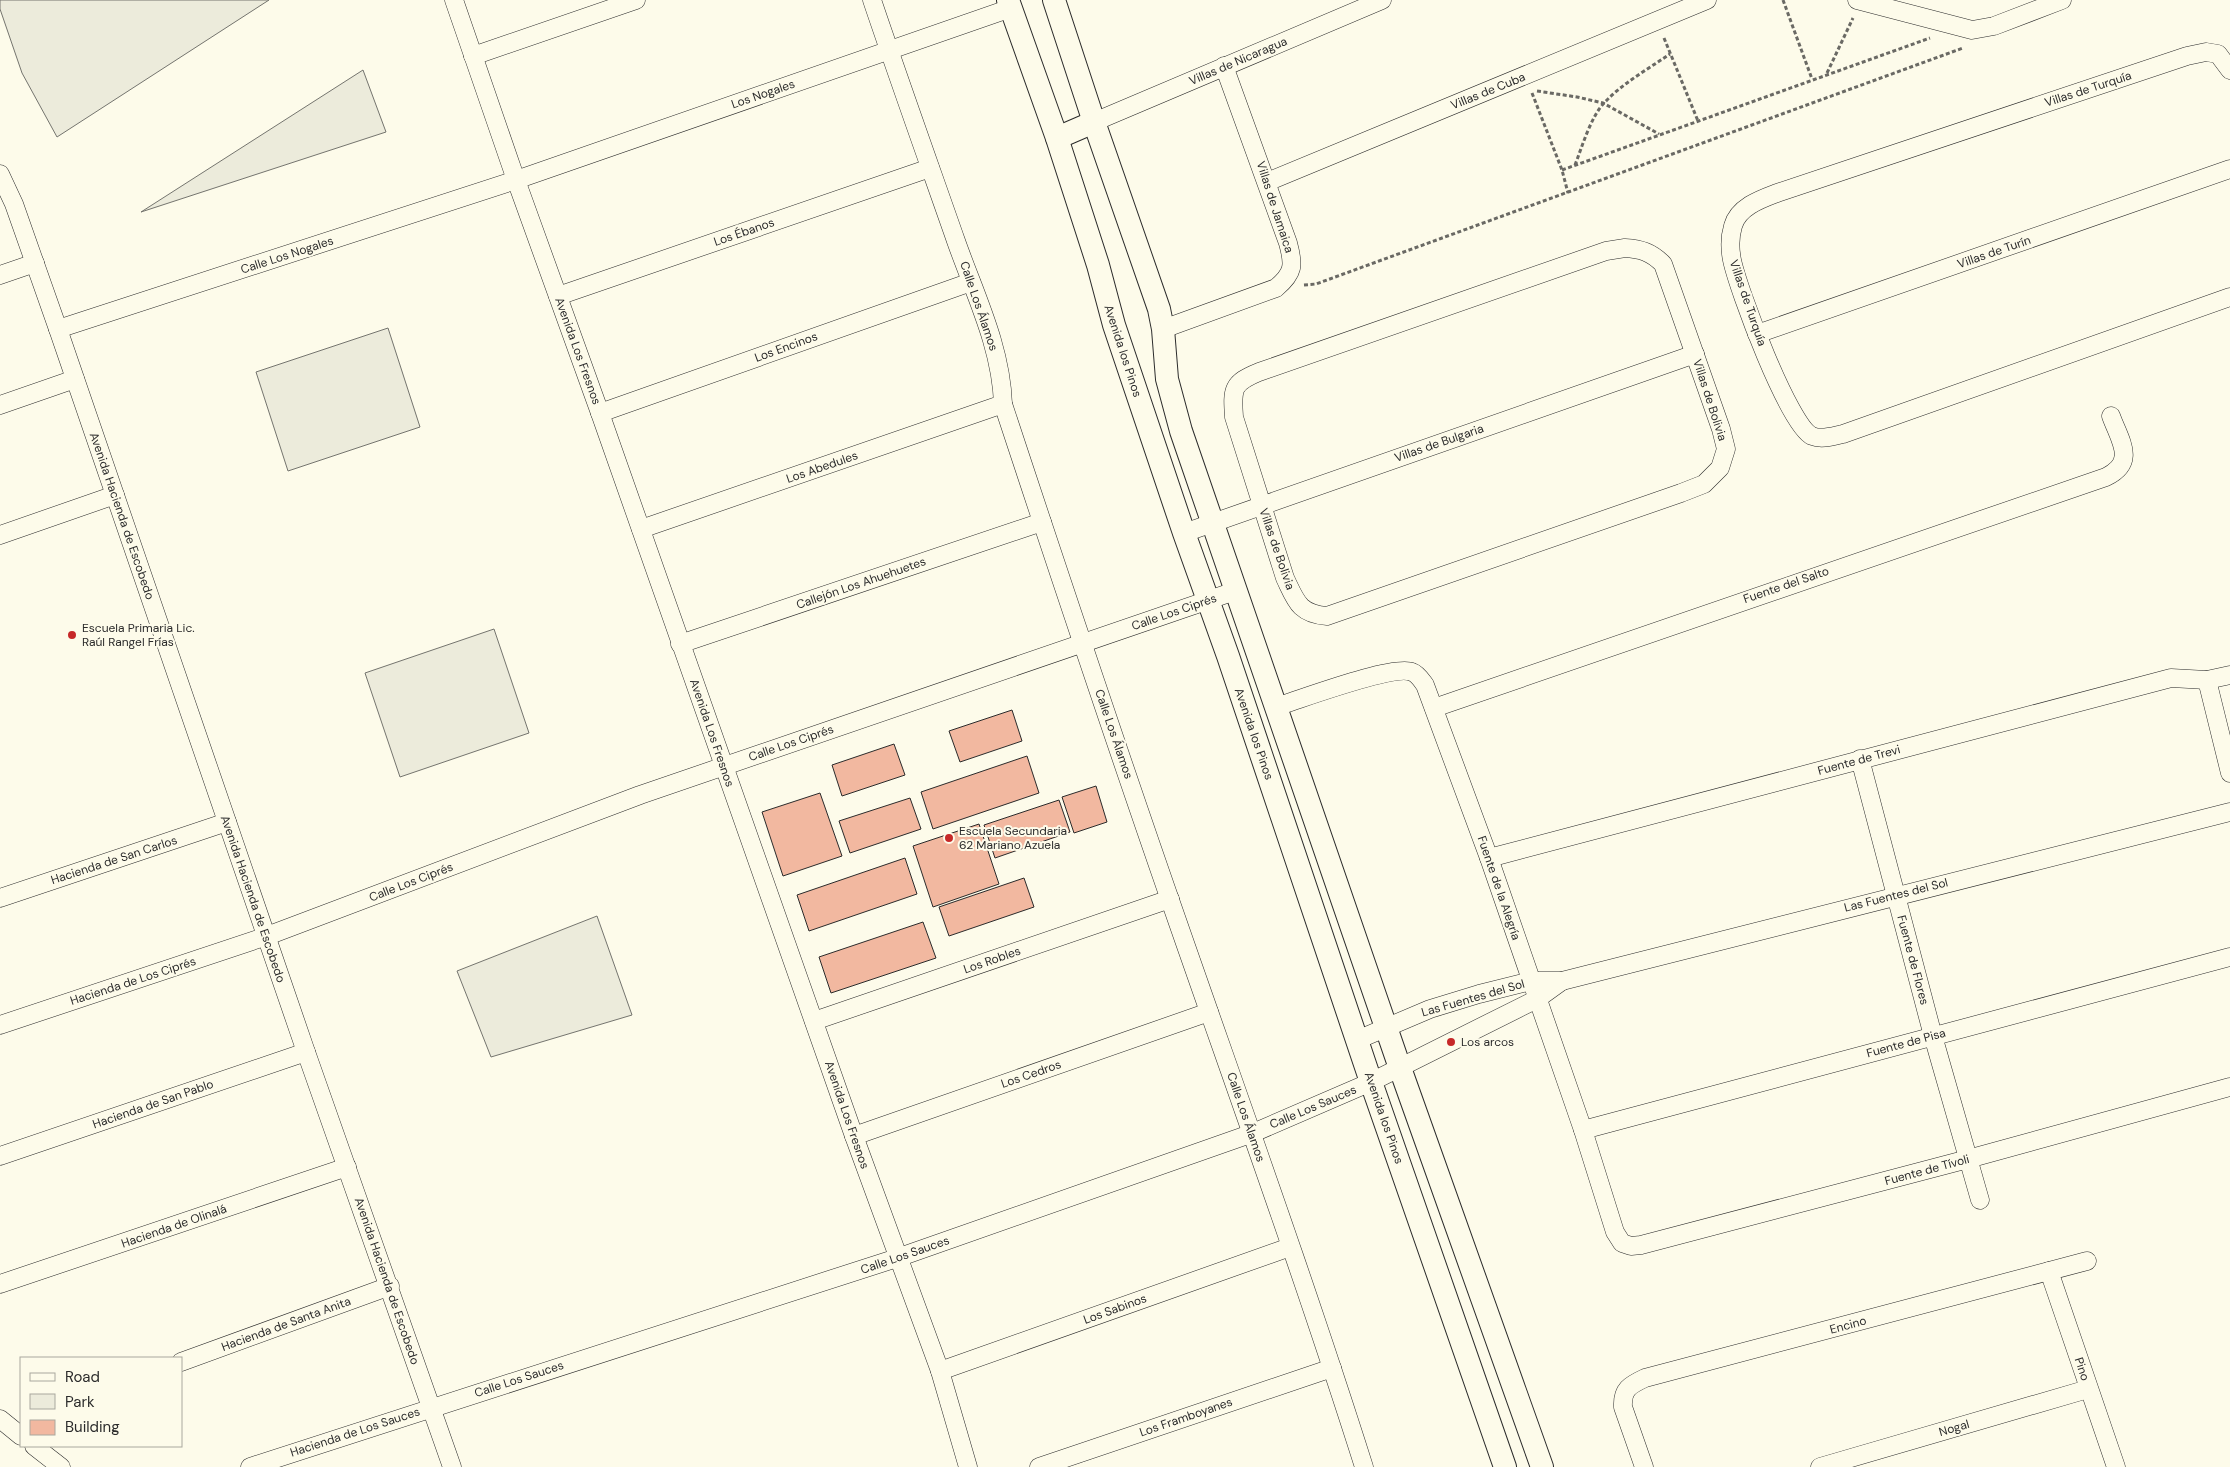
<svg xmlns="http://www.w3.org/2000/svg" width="2230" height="1467" viewBox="0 0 2230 1467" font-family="'DM Sans',sans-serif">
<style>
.green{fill:#ecebdb;stroke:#74746e}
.building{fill:#f2b8a0;stroke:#2b2b2b}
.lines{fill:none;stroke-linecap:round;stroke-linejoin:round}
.minor-casing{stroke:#2b2b2b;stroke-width:19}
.tertiary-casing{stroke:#2b2b2b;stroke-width:24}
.path{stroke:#6a6964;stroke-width:3;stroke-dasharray:4 2.5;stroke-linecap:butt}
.minor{stroke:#fdfbea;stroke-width:18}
.tertiary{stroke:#fdfbea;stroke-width:22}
.poi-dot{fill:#c62828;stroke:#fdfbea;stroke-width:2}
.labels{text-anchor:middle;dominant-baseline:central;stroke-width:4;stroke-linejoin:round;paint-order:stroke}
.street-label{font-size:12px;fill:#2b2b2b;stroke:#fdfbea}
.poi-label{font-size:12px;fill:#2b2b2b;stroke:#fdfbea;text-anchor:start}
</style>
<rect width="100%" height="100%" fill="#fdfbea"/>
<g class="green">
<polygon points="0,0 269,0 57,137 22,73 0,9"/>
<polygon points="363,70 386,132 141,212"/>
<polygon points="388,328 420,427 288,471 256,372"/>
<polygon points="494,629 529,733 400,777 365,673"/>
<polygon points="597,916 632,1015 491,1057 457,971"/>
</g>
<g class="building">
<polygon points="1012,710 1022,741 960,762 949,731"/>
<polygon points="894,744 905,775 842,796 832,765"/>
<polygon points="1027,756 1039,793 933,829 921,792"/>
<polygon points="1096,786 1107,822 1074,833 1062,797"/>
<polygon points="820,793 842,856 783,876 762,812"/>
<polygon points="910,798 921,829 850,853 839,821"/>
<polygon points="1059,800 1070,832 995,858 984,825"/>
<polygon points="979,824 999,884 933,907 913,846"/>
<polygon points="905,858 917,894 809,931 797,895"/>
<polygon points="1024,878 1034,907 949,936 939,907"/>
<polygon points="923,922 936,958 831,993 819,957"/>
</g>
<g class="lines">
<g class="minor-casing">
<g id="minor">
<polyline points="454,0 516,180 600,413 854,1136 940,1371 968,1467"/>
<path d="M872 0C899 80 928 161 956 241 975 295 1001 346 1003 404 1060 577 1118 751 1178 923 1241 1104 1306 1284 1364 1467"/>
<polyline points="1857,0 1972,30 1994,26 2062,0"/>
<polyline points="473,56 636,0"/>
<path d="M2230 70 2218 54 2206 52 2187 56 1777 193C1761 199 1738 207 1733 226 1730 236 1730 250 1732 260 1738 289 1789 426 1812 436 1822 440 1833 436 1843 434L2230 297"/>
<polyline points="1094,122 1382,0"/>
<polyline points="0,174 14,204 58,329 306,1052 452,1467"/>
<polyline points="1267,182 1707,0"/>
<path d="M1625 248C1641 249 1651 252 1663 264L1721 429 1726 449 1720 468 1704 484 1681 493 1327 616C1299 614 1296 601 1285 578L1234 417C1232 389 1232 383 1259 372L1606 251Z"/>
<polyline points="0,275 35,263"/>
<polyline points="558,296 930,168"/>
<polyline points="58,329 516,180 1011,8"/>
<path d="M1163 329 1276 288C1294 273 1294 265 1288 243L1224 66"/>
<polyline points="1757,334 2230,169"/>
<polyline points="0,405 75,379"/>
<polyline points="600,413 971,282"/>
<polyline points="641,529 1003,404"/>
<polyline points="1184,533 1695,354"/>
<polyline points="0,535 115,495"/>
<polyline points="680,644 1042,522"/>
<polyline points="2207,680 2230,773"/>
<path d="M1275 707C1299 700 1393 664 1412 672 1418 674 1422 681 1425 685L1489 858 1583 1130 1615 1232 1622 1243 1631 1246 1641 1245 1968 1159 2230 1087"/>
<path d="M1434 708 2106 477C2137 462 2120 441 2111 416"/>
<polyline points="1860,759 1933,1036 1980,1200"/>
<polyline points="1489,858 2171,678 2207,680 2230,675"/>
<polyline points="0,898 227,822"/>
<polyline points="814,1021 1170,899"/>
<polyline points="0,1025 267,936 640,795 1235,591"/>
<polyline points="1357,1040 1430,1009 1479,994 1531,981 1562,981 2230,812"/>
<polyline points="1583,1130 2230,957"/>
<polyline points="854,1136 1209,1012"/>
<polyline points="0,1156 306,1052"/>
<polyline points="2049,1271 2116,1467"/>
<polyline points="0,1284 347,1167"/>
<polyline points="181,1362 390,1286"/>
<polyline points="940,1371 1290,1247"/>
<polyline points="0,1419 21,1436"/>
<polyline points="34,1446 61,1467"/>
<polyline points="250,1467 897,1258 1253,1133 1371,1082 1537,999 1562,981"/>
<polyline points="1039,1467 1332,1368"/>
<path d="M1644 1467 1623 1407C1622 1389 1630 1385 1645 1378L2087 1261"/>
<polyline points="1820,1467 2088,1389"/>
</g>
</g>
<g class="tertiary-casing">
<g id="tertiary">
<polyline points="1008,0 1057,138 1098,265 1114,325 1184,533 1228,656 1371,1082 1505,1467"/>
<polyline points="1054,0 1094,122 1159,309 1163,329 1167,379 1181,431 1400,1068 1542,1467"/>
<polyline points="1057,138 1094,122"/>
</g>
</g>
<g class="path">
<polyline points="1783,0 1812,79"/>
<polyline points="1664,38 1698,121"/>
<polyline points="1827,73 1853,18"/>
<polyline points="1537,91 1577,97 1603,103 1659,134"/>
<polyline points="1532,93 1562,170 1568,193"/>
<path d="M1575 165C1582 147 1591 116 1605 102 1623 83 1648 69 1670 54"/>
<polyline points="1562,170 1930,38"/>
<polyline points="1304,285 1316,284 1963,48"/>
</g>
<use href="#minor" class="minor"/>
<use href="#tertiary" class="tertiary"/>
</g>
<g class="poi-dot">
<circle cx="72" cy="635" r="5"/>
<circle cx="949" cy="838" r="5"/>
<circle cx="1451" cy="1042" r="5"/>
</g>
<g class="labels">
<g class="street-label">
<text transform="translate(1238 61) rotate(-23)">Villas de Nicaragua</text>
<text transform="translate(2088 89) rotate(-18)">Villas de Turquía</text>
<text transform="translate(1488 91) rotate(-22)">Villas de Cuba</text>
<text transform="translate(763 94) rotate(-19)">Los Nogales</text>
<text transform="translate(1275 207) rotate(72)">Villas de Jamaica</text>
<text transform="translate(744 232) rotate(-19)">Los Ébanos</text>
<text transform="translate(1994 252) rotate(-19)">Villas de Turín</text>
<text transform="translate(287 255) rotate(-18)">Calle Los Nogales</text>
<text transform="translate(1748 303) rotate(71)">Villas de Turquía</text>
<text transform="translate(979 306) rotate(71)">Calle Los Álamos</text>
<text transform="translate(786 347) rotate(-20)">Los Encinos</text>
<text transform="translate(578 351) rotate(70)">Avenida Los Fresnos</text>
<text transform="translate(1123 351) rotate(72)">Avenida los Pinos</text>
<text transform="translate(1710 400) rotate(72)">Villas de Bolivia</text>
<text transform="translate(1439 443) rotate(-19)">Villas de Bulgaria</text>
<text transform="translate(822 467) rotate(-19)">Los Abedules</text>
<text transform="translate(122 516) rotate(71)">Avenida Hacienda de Escobedo</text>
<text transform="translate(1277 549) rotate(71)">Villas de Bolivia</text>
<text transform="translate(861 583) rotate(-19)">Callejón Los Ahuehuetes</text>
<text transform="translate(1786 585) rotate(-19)">Fuente del Salto</text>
<text transform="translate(1174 612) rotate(-19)">Calle Los Ciprés</text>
<text transform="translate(712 733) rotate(71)">Avenida Los Fresnos</text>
<text transform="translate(1114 734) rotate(71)">Calle Los Álamos</text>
<text transform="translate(1254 734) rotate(71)">Avenida los Pinos</text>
<text transform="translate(791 743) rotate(-19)">Calle Los Ciprés</text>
<text transform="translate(1859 760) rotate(-15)">Fuente de Trevi</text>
<text transform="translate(114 860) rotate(-18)">Hacienda de San Carlos</text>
<text transform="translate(411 882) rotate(-21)">Calle Los Ciprés</text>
<text transform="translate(1499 888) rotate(71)">Fuente de la Alegría</text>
<text transform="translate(1896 895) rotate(-14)">Las Fuentes del Sol</text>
<text transform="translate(253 899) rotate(71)">Avenida Hacienda de Escobedo</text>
<text transform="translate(992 960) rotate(-19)">Los Robles</text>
<text transform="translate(1913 960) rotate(75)">Fuente de Flores</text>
<text transform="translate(133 981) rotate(-18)">Hacienda de Los Ciprés</text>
<text transform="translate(1473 998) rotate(-16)">Las Fuentes del Sol</text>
<text transform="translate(1906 1043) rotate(-15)">Fuente de Pisa</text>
<text transform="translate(1031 1074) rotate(-19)">Los Cedros</text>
<text transform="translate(153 1104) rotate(-19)">Hacienda de San Pablo</text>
<text transform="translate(1313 1107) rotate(-23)">Calle Los Sauces</text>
<text transform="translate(847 1115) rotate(71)">Avenida Los Fresnos</text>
<text transform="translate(1246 1117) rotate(71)">Calle Los Álamos</text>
<text transform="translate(1384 1118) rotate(71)">Avenida los Pinos</text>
<text transform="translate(1927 1170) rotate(-15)">Fuente de Tívoli</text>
<text transform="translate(174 1226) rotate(-19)">Hacienda de Olinalá</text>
<text transform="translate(905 1255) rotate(-19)">Calle Los Sauces</text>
<text transform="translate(387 1281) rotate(71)">Avenida Hacienda de Escobedo</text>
<text transform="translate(1115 1309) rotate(-20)">Los Sabinos</text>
<text transform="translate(286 1324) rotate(-20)">Hacienda de Santa Anita</text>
<text transform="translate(1848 1325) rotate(-15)">Encino</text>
<text transform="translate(2082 1369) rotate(72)">Pino</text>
<text transform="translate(519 1379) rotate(-18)">Calle Los Sauces</text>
<text transform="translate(1186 1417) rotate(-19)">Los Framboyanes</text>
<text transform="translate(1954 1428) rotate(-16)">Nogal</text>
<text transform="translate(355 1432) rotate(-18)">Hacienda de Los Sauces</text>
</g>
<g class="poi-label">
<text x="82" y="628">Escuela Primaria Lic.<tspan x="82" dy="14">Raúl Rangel Frías</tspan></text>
<text x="959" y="831">Escuela Secundaria<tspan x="959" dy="14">62 Mariano Azuela</tspan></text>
<text x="1461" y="1042">Los arcos</text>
</g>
</g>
<rect x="20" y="1357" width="162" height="90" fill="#fdfbea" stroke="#a9a89e"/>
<rect x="30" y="1373" width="25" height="8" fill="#fdfbea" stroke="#a9a89e"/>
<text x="65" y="1382" font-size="15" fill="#2b2b2b">Road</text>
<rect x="30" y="1394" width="25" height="15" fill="#ecebdb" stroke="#a9a89e"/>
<text x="65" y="1407" font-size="15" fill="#2b2b2b">Park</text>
<rect x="30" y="1420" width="25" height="15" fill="#f2b8a0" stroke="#a9a89e"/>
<text x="65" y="1432" font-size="15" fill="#2b2b2b">Building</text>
</svg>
